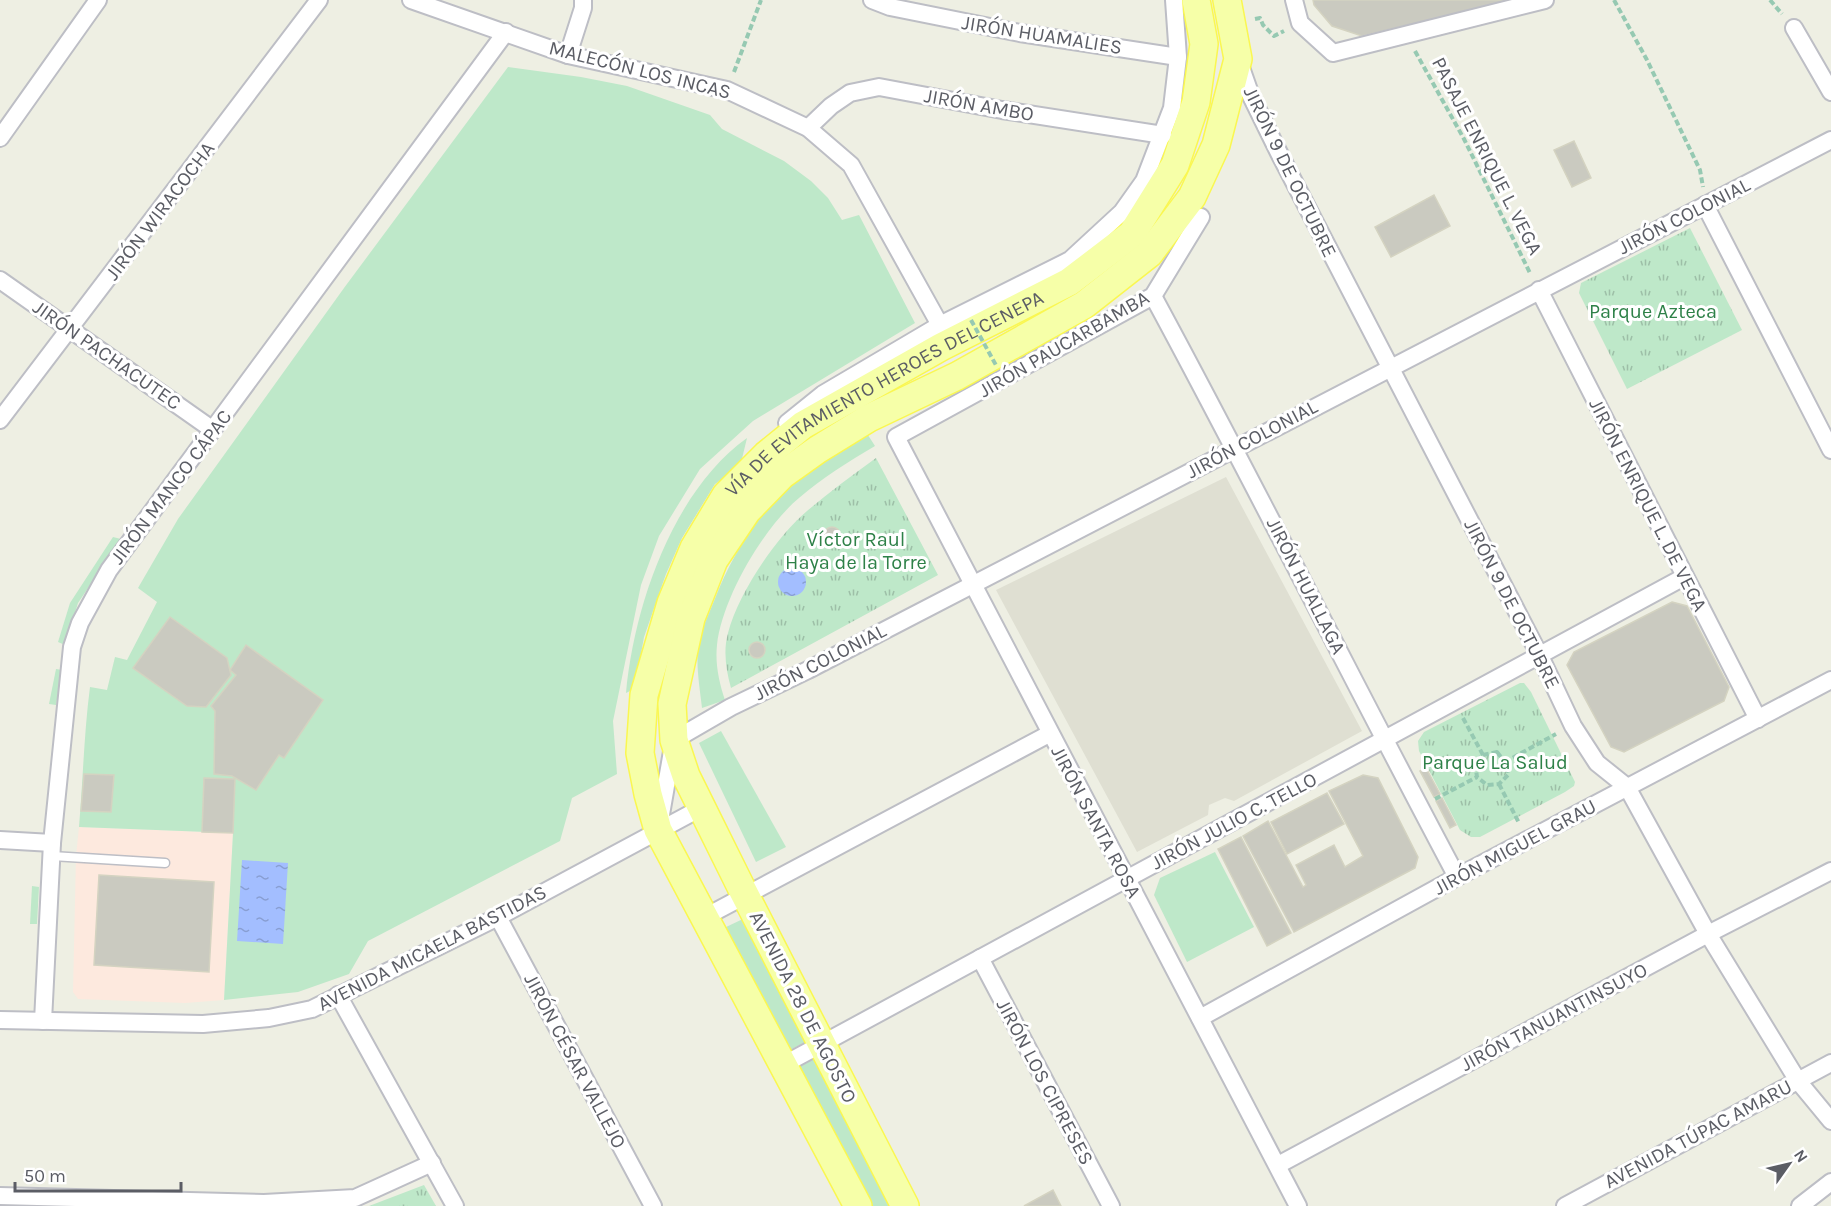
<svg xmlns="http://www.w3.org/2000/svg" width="1831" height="1206" viewBox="0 0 1831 1206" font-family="Karla,sans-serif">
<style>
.education{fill:#dfdfd2}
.medical{fill:#fde9de}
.green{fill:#bee8c9}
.park{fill:url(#park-tufts)}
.water{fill:url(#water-ripples)}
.building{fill:#cacac0;stroke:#d4d3c1;stroke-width:1.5}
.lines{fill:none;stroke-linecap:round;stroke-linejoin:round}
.lane-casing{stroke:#bdbec5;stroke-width:11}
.street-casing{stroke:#bdbec5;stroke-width:20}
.primary-casing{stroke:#faf751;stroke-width:30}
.path{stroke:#96c9b2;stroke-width:4;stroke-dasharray:6 3;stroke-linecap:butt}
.lane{stroke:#fff;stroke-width:8}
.street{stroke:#fff;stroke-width:16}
.primary{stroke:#f6ffa8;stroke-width:27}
.path-bridge{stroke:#96c9b2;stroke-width:4;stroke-dasharray:6 3;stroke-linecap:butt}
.labels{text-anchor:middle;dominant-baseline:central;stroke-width:6;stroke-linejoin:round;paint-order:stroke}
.street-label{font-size:20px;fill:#5b5d65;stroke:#fff}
.park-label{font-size:20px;fill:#2e8148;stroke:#fff}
</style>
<defs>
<pattern id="park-tufts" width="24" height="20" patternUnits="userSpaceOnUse" patternTransform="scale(1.5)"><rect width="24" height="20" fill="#bee8c9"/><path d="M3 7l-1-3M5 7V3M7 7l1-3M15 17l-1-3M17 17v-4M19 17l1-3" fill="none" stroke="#9dbfa7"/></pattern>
<pattern id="water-ripples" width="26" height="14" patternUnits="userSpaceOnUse" patternTransform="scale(1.5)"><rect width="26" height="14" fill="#a3beff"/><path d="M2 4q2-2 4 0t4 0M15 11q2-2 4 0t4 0" fill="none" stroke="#889ed2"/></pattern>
</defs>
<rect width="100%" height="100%" fill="#eeefe3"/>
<polygon class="education" points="1226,477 1362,731 1234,801 1225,798 1209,805 1208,815 1137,852 996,590"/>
<polygon class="medical" points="79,827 233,833 224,1000 185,1003 78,999 73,992 76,856"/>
<g class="green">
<path d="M508 67 581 77 627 86 710 115 722 129 784 161 811 181 828 198 842 220 859 215 915 323 753 421 700 469 659 536 641 585 613 721 617 774 572 798 560 841 368 941 349 974 298 992 224 1000 233 833 79 827C83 780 84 733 90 687L107 690 115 657 127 660 157 602 138 588 178 519 344 288Z"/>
<path d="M866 432 875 446C848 462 822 478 799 498 763 528 722 599 717 645 715 664 719 682 725 700L702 708C700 689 696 668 698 649 699 634 708 616 714 601 734 549 764 504 808 469 825 455 847 444 866 432Z"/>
<path d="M747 438 740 467 715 484 682 538 666 574 644 637 638 671 632 690 626 693C634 606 673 491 747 438Z"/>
<polygon points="113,537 121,539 78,603 65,645 58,642 70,603"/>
<polygon points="56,669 62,670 56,705 49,704"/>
<polygon points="721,731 786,847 756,862 699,743"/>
<polygon points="1215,852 1254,927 1187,962 1154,895 1160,878"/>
<polygon points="32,886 39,887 37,924 30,924"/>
<polygon points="745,918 809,1040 790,1050 724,928"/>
<polygon points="818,1057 894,1206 870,1206 799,1067"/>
</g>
<g class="park">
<polygon points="1690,228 1742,330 1627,389 1579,293 1581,283"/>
<path d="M876 458 938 575 731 688C726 670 723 651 728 633 738 594 776 537 807 511 829 492 853 475 876 458Z"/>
<polygon points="1520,683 1524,683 1531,692 1575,782 1574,786 1565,792 1480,837 1471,837 1460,830 1419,751 1418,741 1424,732"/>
<polygon points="424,1185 436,1206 369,1206"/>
</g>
<g class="water">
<circle cx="792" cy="582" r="14"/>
<polygon points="242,860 288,863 283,944 237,941"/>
</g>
<g class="building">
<polygon points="1313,0 1506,0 1503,3 1362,36 1332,26 1314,5"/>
<polygon points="1574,141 1591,178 1572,187 1554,150"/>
<polygon points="1434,195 1450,226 1391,257 1375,227"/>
<circle cx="832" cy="535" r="8"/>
<polygon points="1672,602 1687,606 1729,687 1724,701 1624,752 1611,747 1567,665 1574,652"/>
<polygon points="170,617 227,658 231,675 206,707 187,706 133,668"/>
<circle cx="757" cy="650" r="8"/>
<polygon points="246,645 323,700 284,758 279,755 256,790 232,776 214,774 215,711 211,706 236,675 230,670"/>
<polygon points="1426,768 1440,794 1434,797 1420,771"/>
<polygon points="84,774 114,775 111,812 81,811"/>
<polygon points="1363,775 1378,778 1418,857 1415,868 1294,932 1243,836 1268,821 1303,887 1306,885 1296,865 1334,845 1345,867 1363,856 1329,791"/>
<polygon points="204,778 235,779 233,833 202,832"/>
<polygon points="1327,793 1344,824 1287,854 1271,822"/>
<polygon points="1442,798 1456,825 1450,828 1436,801"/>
<polygon points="1241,837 1291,933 1267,946 1218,849"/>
<polygon points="99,875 214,882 209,972 94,965"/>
<polygon points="1053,1190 1061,1206 1024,1206"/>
</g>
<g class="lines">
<g class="lane-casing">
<polyline id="lane" points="52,856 165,863"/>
</g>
<g class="street-casing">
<g id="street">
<polyline points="411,0 568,55 727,90 808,128 851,165 940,325"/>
<polyline points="872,0 890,7 1020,33 1178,57"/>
<polyline points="1294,0 1300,23 1333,53 1545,0"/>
<polyline points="1794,28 1831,92"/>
<polyline points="568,55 583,8 583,0"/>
<polyline points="1239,62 1251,96 1279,153 1540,656 1573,726 1597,763 1627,787 1708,934 1798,1081 1831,1121"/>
<polyline points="808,128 831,106 850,93 879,87 1002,110 1163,135"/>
<polyline points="0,138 98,0"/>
<polyline points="1705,205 1831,450"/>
<polyline points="1201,217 1153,296 896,437 1298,1206"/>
<polyline points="0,280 213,430"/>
<polyline points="1539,290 1758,719"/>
<path d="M1153 296C1257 488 1354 684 1457 877"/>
<polyline points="0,420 319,0"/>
<polyline points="787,423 823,394 940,325 1070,260 1122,212 1144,181 1172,108 1178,57 1174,0"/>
<polyline points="660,820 674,740 731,707 808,670 1831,140"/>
<polyline points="0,840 52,843"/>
<polyline points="498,917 653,1206"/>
<polyline points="705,917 1049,734"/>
<polyline points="980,958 1111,1206"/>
<polyline points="338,995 455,1206"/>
<polyline points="1200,1018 1457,877 1831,680"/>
<polyline points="0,1020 203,1024 269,1018 312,1009 498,917 701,808"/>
<polyline points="43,1021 52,843 72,647 80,623 109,570 506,32"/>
<polyline points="783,1065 1684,577"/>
<polyline points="1278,1165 1708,934 1831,871"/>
<polyline points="0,1196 264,1203 355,1198 432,1163"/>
<polyline points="1565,1206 1831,1063"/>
<polyline points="1800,1206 1831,1182"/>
</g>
</g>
<g class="primary-casing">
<g id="primary">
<path id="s1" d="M858 1206 658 830 648 794 640 753 644 695 671 603 694 548 726 495 766 455 803 425 941 347 1069 282 1132 234 1175 165 1196 102 1204 44 1196 0"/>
<polyline points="905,1206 742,889 686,776 674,740 672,704 691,618 714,560 747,511 782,475 817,450 869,418 957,376 1084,305 1149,254 1192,197 1216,145 1238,59 1227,0"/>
</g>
</g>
<g class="path">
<polyline points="1614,0 1647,60 1700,170 1703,187"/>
<polyline points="1770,0 1782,14"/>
<polyline points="1255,19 1260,18 1263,25 1274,36 1284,31"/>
<polyline points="1415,51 1464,139 1530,273"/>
<polyline points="734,72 761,0"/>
<polyline points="1463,718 1483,755"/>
<polygon points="1497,752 1505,762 1509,774 1499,784 1487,785 1477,777 1475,762 1483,755"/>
<polyline points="1505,762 1556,734"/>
<polyline points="1499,784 1519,823"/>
<polyline points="1435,799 1477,777"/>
</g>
<use href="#lane" class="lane"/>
<use href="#street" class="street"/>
<use href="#primary" class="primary"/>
<polyline class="path-bridge" points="971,320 997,367"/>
</g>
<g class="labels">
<g class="street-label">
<text transform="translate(1042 35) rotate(9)">JIRÓN HUAMALIES</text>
<text transform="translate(640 70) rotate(14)">MALECÓN LOS INCAS</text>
<text transform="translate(979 105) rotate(10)">JIRÓN AMBO</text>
<text transform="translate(1487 156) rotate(63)">PASAJE ENRIQUE L. VEGA</text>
<text transform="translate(1290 172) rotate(64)">JIRÓN 9 DE OCTUBRE</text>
<text transform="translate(160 211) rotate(-53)">JIRÓN WIRACOCHA</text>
<text transform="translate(1684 216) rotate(-27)">JIRÓN COLONIAL</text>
<text transform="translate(1064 344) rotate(-30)">JIRÓN PAUCARBAMBA</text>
<text transform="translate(107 355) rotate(35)">JIRÓN PACHACUTEC</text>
<text stroke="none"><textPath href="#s1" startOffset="970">VÍA DE EVITAMIENTO HEROES DEL CENEPA</textPath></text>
<text transform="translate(1252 439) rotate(-28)">JIRÓN COLONIAL</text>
<text transform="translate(171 487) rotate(-53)">JIRÓN MANCO CÁPAC</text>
<text transform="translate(1648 505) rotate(63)">JIRÓN ENRIQUE L. DE VEGA</text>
<text transform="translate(1306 586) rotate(63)">JIRÓN HUALLAGA</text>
<text transform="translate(1512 604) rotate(63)">JIRÓN 9 DE OCTUBRE</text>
<text transform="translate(820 662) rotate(-27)">JIRÓN COLONIAL</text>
<text transform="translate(1234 821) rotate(-28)">JIRÓN JULIO C. TELLO</text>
<text transform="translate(1096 822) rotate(62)">JIRÓN SANTA ROSA</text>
<text transform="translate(1515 847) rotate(-28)">JIRÓN MIGUEL GRAU</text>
<text transform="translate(432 948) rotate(-27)">AVENIDA MICAELA BASTIDAS</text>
<text transform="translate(803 1007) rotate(63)">AVENIDA 28 DE AGOSTO</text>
<text transform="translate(1554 1017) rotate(-28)">JIRÓN TANUANTINSUYO</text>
<text transform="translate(575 1061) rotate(62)">JIRÓN CÉSAR VALLEJO</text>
<text transform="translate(1045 1082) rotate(62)">JIRÓN LOS CIPRESES</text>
<text transform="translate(1698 1134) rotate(-28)">AVENIDA TÚPAC AMARU</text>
</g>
<g class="park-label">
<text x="1653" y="311">Parque Azteca</text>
<text x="856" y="539">Víctor Raul<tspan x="856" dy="23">Haya de la Torre</tspan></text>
<text x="1495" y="762">Parque La Salud</text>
</g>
</g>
<g transform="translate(1789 1164) rotate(56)" stroke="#ffffff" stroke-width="4.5" paint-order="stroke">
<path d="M0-4.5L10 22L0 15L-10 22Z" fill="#5b5d65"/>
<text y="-9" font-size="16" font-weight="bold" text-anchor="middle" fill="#5b5d65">N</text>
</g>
<path d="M15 1182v9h166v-9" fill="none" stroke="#5b5d65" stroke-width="3"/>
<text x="24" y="1182" font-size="18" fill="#5b5d65" stroke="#ffffff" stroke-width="4.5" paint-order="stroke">50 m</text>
</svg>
